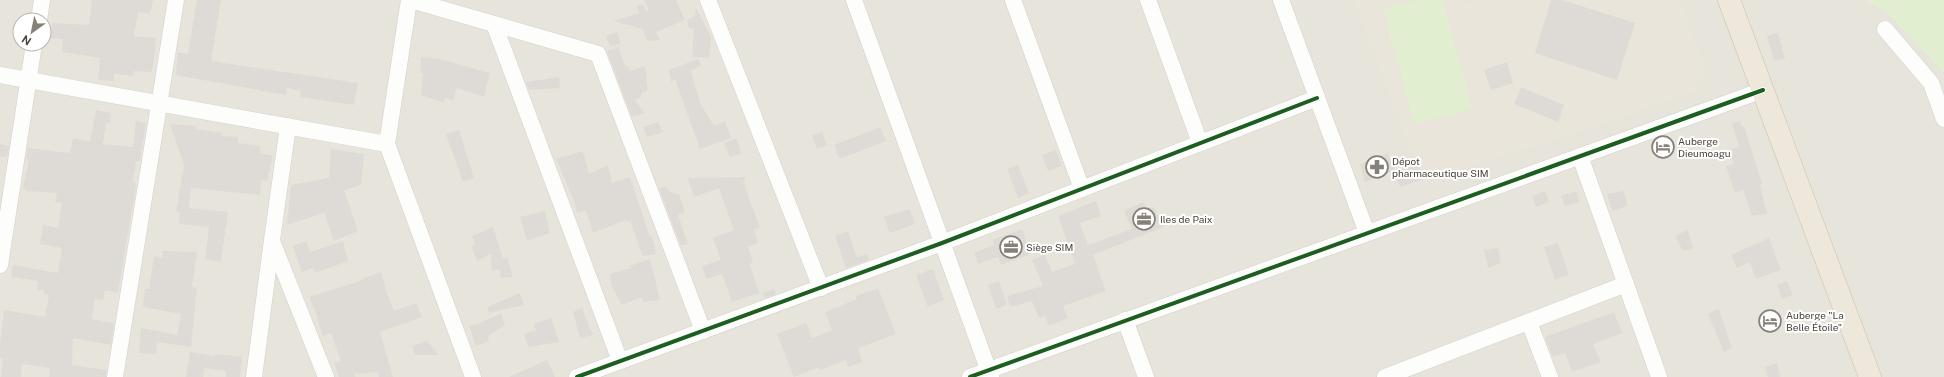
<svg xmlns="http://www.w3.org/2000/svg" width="1944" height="377" viewBox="0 0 1944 377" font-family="'Public Sans',sans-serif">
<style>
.residential{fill:#e7e4dc;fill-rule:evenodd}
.education{fill:#eae5da}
.green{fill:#e1eecf}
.building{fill:#dedbd6}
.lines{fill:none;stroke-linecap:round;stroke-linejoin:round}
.street-casing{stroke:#d2d0cb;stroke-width:17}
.highway-casing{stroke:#ccbfa9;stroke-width:23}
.street{stroke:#fdfdfc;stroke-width:16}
.highway{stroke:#ede8db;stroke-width:22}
.cycleway-casing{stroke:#fff;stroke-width:6}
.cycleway{stroke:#1b5e20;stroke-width:4}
.labels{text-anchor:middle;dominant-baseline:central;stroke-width:4;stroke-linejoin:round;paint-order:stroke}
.poi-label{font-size:10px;fill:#4b4439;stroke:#fff;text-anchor:start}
</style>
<rect width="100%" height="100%" fill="#f4f2ee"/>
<path class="residential" d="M0 0H1866L1886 11 1944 72V377H0ZM20 20H44V44H20Z"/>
<polygon class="education" points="1354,0 1464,0 1467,4 1476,0 1680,0 1706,71 1695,91 1575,134 1431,178 1413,157"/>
<g class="green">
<polygon points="1417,0 1443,0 1472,109 1414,124 1383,9"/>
<polygon points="1866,0 1944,0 1944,72 1886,11"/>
</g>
<g class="building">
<polygon points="92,0 153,0 150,14 138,12 134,36 156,38 155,44 156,45 152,72 134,71 133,76 114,74 114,81 98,80 100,58 62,52 63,39 51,38 52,23 89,25"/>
<polygon points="197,0 221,0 211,61 358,83 354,105 300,97 301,91 287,88 286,95 176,75 178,52 188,54"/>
<polygon points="644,0 676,0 685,20 656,32 660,40 647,41 643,29 613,21 639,13 637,6 643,4 646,11 649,10"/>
<polygon points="1551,0 1562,0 1635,23 1617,80 1535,53"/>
<polygon points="696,8 711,37 709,58 692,57 694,29 689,28 687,20 695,16"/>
<polygon points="617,32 621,44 610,46 606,36"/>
<polygon points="1778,33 1785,58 1774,61 1767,36"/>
<polygon points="618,47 626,67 628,66 630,71 645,66 648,90 642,93 641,97 635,100 644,113 632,117 607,51"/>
<polygon points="421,57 439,59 490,73 484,97 457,88 453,100 445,98 444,103 421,95 423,73 420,73"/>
<polygon points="698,59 701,65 691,71 700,103 714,126 725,121 731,138 700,149 675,79 671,82 669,70"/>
<polygon points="1507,62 1513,83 1491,90 1484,70"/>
<polygon points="559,77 560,88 529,90 526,82"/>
<polygon points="1521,87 1564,105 1558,122 1514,104"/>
<polygon points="96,110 111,113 110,123 106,123 103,144 133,147 136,121 146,123 140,161 136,161 133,183 136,183 135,191 118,293 105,290 103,300 95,299 92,319 114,323 111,345 73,338 72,365 106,370 106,377 49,377 50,368 22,364 21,377 1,377 3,359 0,358 0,343 4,310 45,317 49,295 43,294 44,290 37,290 38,281 11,277 13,265 58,273 62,248 40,244 43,225 58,228 62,203 55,202 57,193 26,191 26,189 23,188 29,160 26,159 28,148 70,153 73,138 90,142"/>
<polygon points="1740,121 1742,127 1744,126 1762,184 1760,185 1767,214 1752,216 1743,190 1735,193 1726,166 1734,164 1728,150 1739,147 1732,123"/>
<polygon points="658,122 663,132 647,137 643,127"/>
<polygon points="170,124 196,126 196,129 222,133 221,136 238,137 238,143 260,146 260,153 273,156 267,181 261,180 260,195 191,188 189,208 228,212 221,262 205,259 209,227 179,224 180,213 176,212 184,165"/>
<polygon points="880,127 886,141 839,159 834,145"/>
<polygon points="459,130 474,178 463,182 446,134"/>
<polygon points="822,132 827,145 817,149 812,136"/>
<polygon points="737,138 741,154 730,157 724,143"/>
<polygon points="0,144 9,146 7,157 0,157"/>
<polygon points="331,149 364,154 361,185 344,190 358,231 334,241 324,213 287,225 291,185 329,178"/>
<polygon points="1056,150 1062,166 1048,171 1042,155"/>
<polygon points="583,151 589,174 608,165 612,183 630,177 650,237 652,236 656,254 643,256 630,221 627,222 626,220 593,233 586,210 577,213 575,203 556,159"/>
<polygon points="1388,153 1394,171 1365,182 1360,164"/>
<polygon points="1417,162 1424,179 1400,187 1394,171"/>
<polygon points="1018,165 1029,193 1018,198 1007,169"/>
<polygon points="745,177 745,180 737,183 743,181 760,228 754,230 758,243 748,247 753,263 750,264 759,293 732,302 722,274 706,279 702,266 721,260 713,238 734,230 719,188 694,197 688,178"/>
<polygon points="665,186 670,192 679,194 685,212 678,215 688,244 681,246 659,188"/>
<polygon points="1545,191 1549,202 1536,207 1532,196"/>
<polygon points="1576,191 1579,202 1565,206 1561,196"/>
<polygon points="1624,191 1627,206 1612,211 1607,194"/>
<polygon points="1096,201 1101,216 1080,223 1088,245 1132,229 1124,211 1143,202 1147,209 1154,207 1164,227 1093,255 1106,291 1063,306 1068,318 1049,326 1045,316 1039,318 1032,301 1010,307 1007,296 1043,286 1032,260 1045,254 1052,272 1075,264 1058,216"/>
<polygon points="910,209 915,224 890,233 884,217"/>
<polygon points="545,211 550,233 527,241 520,217"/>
<polygon points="493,227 503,259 507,257 513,277 501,278 499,269 492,271 491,254 477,261 471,246 475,245 472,236"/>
<polygon points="1022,229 1031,254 1001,265 998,257 978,264 974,253 994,245 992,240"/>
<polygon points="1688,230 1693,248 1683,251 1675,236"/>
<polygon points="848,231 857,257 867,254 869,260 846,268 835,236"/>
<polygon points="1769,238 1781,270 1756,279 1750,262 1737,268 1731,255"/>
<polygon points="306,241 310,252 343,241 348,261 315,273 313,268 302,272 293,246"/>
<polygon points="1558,243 1569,275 1555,279 1544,247"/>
<polygon points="1498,248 1501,263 1488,268 1484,250"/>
<polygon points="163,251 197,252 192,287 197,288 191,347 157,342 156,354 139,353 141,328 177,335 181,314 143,307 145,289 149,289 154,256 162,258"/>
<polygon points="650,259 660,300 643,302 642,297 622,305 611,285 610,274 631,268 630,266"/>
<polygon points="933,269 944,300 928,307 916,275"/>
<polygon points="381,272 386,289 385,289 394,311 416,303 422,317 380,332 393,377 379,377 377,372 354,374 356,377 339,377 334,363 341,361 331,333 323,336 317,319 318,318 309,297 363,280 362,279"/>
<polygon points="999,281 1007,305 996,309 988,285"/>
<polygon points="1787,281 1793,295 1782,299 1777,285"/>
<polygon points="878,288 896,334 858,348 862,362 848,367 846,360 820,370 819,367 794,377 777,334 806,323 812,338 832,330 825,312 857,299 856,296"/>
<polygon points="774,289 776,294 765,298 763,293"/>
<polygon points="520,293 524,305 489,313 487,307"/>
<polygon points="582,308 593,335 580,338 573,312"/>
<polygon points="1719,309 1732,348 1724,352 1708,314"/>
<polygon points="1614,312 1622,333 1593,344 1601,362 1572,372 1565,353 1553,357 1545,337"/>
<polygon points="501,313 505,325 488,336 489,341 476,346 469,326 476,325"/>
<polygon points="551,318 559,342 528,347 524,334 536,330 534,324"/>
<polygon points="427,341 439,355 415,355 412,346"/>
<polygon points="190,352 215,356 215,354 242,357 240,377 226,377 226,371 204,368 203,377 186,377"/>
<polygon points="547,360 555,377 509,377"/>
<polygon points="1777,363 1780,377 1768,377 1765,367"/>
</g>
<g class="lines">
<g class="street-casing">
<g id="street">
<polyline points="409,0 387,144 473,377"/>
<polyline points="411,0 598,54 703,331"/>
<polyline points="708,0 821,288"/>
<polyline points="854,0 991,377"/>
<polyline points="1013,0 1082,189"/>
<polyline points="1148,0 1200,143"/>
<polyline points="1281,0 1367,233"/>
<polyline points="39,20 42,0"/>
<polyline points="494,24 620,361"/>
<polyline points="1885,29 1931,83 1944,119"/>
<polyline points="0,75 387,144"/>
<polyline points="1580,156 1659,377"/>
<polyline points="272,241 326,377"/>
<polyline points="0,265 34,44"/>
<polyline points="1125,320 1146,377"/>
<polyline points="1529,322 1550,377"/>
<polyline points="115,377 176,0"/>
<polyline points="254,377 272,240 288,126"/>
<polyline points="577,377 942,243 1317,98"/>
<polyline points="970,377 1763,90"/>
<polyline points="1385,377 1626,284"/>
</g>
</g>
<g class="highway-casing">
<polyline id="highway" points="1729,0 1870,377"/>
</g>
<use href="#street" class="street"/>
<use href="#highway" class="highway"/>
<g class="cycleway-casing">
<g id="cycleway">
<polyline points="577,377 942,243 1317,98"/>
<polyline points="970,377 1763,90"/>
</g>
</g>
<use href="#cycleway" class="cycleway"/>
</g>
<defs>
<g id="hotel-ring" transform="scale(1.15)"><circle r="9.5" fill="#fff" stroke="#868178" stroke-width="1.5"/><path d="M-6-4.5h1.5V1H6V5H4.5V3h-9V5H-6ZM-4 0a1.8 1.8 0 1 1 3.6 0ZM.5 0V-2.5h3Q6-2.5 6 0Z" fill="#868178"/></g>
<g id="pharmacy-ring" transform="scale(1.15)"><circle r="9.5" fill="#fff" stroke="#868178" stroke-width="1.5"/><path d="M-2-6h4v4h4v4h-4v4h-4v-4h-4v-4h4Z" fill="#868178"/></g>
<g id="office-ring" transform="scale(1.15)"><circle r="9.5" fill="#fff" stroke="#868178" stroke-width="1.5"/><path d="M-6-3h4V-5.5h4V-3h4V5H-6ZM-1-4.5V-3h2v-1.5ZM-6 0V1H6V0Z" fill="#868178"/></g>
</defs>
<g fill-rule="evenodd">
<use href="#hotel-ring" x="1663" y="147"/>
<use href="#pharmacy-ring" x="1377" y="167"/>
<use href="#office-ring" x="1144" y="219"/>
<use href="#office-ring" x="1011" y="247"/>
<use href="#hotel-ring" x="1770" y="321"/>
</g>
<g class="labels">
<g class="poi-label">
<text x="1678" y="141">Auberge<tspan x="1678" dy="12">Dieumoagu</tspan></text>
<text x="1392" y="161">Dépot<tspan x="1392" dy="12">pharmaceutique SIM</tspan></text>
<text x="1160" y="219">Iles de Paix</text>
<text x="1026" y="247">Siège SIM</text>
<text x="1786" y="315">Auberge "La<tspan x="1786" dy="12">Belle Étoile"</tspan></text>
</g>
</g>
<g transform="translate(32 32) rotate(213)"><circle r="19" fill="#ffffff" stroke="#b7b4b0"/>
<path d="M0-3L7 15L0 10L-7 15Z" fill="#868178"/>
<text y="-6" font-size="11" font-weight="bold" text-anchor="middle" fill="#4b4439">N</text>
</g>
</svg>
